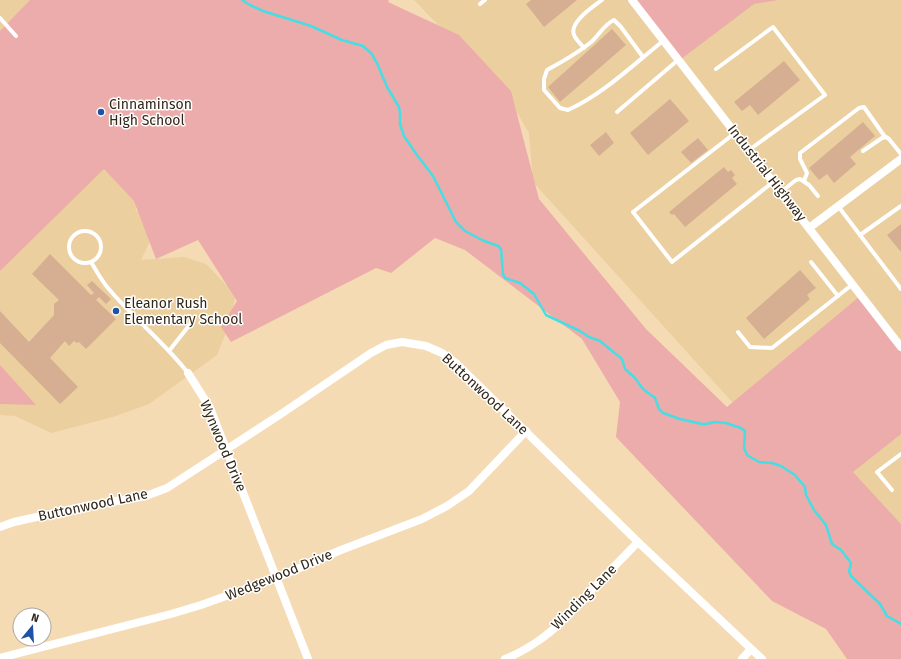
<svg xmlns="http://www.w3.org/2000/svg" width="901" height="659" viewBox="0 0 901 659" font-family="'Fira Sans',sans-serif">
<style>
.built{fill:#eccf9f}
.green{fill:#ecacab}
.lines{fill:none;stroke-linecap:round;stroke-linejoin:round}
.stream{stroke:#45dee5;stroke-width:2.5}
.building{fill:#d6af92}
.service{stroke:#fff;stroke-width:4}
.minor{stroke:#fff;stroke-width:8}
.poi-dot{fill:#1d52a4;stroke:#fff;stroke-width:1.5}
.labels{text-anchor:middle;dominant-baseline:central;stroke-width:3;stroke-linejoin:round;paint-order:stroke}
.poi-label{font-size:14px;fill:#312718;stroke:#fff;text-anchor:start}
.street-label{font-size:14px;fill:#312718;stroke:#fff}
</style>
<rect width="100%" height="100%" fill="#f5dbb3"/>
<g class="built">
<polygon points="0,0 109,0 196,155 135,209 142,216 152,237 141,260 184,257 206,264 236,295 228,327 217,355 149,404 113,417 51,433 15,416 0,415"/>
<polygon points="414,0 901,0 901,524 858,478 770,444 533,182 529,133 508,97"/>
</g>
<g class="green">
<polygon points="30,0 389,0 388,2 459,35 511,91 539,199 646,329 727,407 859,297 901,351 901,434 853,472 901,524 901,659 847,659 826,629 772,601 616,437 620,402 582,339 465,250 435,238 391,273 376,268 231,342 221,327 237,301 198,240 156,259 134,201 104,169 0,271 0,31"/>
<polygon points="627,0 778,0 754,4 676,63"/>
<polygon points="0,365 36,405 0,404"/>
</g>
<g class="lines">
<polyline class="stream" points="242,0 250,5 263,11 311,26 342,40 363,46 371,53 377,63 387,87 399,107 400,113 400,124 404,136 417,155 433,176 456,222 465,231 482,240 498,246 501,249 503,274 505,278 520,283 534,294 546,315 580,331 589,337 600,341 622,359 625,369 635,378 643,389 655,398 659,409 663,413 680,419 702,424 706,424 715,422 726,423 741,428 745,431 744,448 747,455 759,462 772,463 781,466 795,475 805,487 806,495 814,510 826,525 832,544 841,550 851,563 849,571 851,576 880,604 887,616 901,624"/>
</g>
<g class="building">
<polygon points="531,0 577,0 544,27 526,4"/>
<polygon points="612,29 626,45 560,102 548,87"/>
<polygon points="784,61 800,80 758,115 750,105 742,111 734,102"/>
<polygon points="670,99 689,121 648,155 630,133"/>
<polygon points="863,122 875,136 850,157 856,164 834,183 827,174 819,180 809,168"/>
<polygon points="606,132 614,143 599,156 590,145"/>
<polygon points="698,138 708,150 691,163 681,152"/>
<polygon points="724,167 728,172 731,170 735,175 732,178 737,184 685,227 674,214 672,215 669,212"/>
<polygon points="901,224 901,252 887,235"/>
<polygon points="50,254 91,295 94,293 87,285 92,281 111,299 106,304 99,297 96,300 116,319 86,349 79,342 77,343 74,341 69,346 65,341 50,358 78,387 60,404 0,343 0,311 29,342 54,315 54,304 59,300 32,274"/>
<polygon points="800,270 816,288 807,295 810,299 764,339 746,318"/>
</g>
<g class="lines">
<g class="service">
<polyline points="480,4 485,0"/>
<polyline points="0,18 16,36"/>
<path d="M584 48C581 44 576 40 574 35 569 22 593 7 602 0"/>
<path d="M643 57 621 27 614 20C603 25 599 36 590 43 576 54 562 62 547 70L544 79V90L560 108 568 110C602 95 634 64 663 41"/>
<polyline points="716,69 773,27 825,95 749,150"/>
<polyline points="617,112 678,60"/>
<polyline points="735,133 633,212 672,262 773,182"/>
<polyline points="863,151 882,138 886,137 889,139 901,154"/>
<polyline points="804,181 807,173 800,159 800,153 859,108 864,107 885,137"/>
<polyline points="781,192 796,180 800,179 809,185 818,196"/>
<polyline points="838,206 901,289"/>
<circle cx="85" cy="247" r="16"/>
<polyline points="860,235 901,206"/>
<path d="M91 262C96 270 101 280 108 288 133 318 164 342 188 373"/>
<polyline points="811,262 838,296"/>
<polyline points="738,332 750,347 772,348 853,284"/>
<polyline points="169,351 191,323"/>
<polyline points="892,490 877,472 901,454"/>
</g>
<g class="minor">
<polyline points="632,0 901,347"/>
<polyline points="809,228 901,159"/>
<polyline points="188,373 210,408 308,659"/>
<polyline points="0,527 14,522 86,506 146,496 167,488 281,414 371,353 386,345 402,342 426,346 442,353 457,364 638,542 762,659"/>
<polyline points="0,658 171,614 201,605 276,578 341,550 422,519 447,506 469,491 526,431"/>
<path d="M505 659C530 649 555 631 572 610L638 542"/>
<polyline points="742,659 751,649"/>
</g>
</g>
<g class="poi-dot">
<circle cx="101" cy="112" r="4"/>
<circle cx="116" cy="311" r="4"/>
</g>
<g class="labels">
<g class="poi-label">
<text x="109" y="104">Cinnaminson<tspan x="109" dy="16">High School</tspan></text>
<text x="124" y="303">Eleanor Rush<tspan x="124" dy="16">Elementary School</tspan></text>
</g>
<g class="street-label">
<text transform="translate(767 173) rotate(52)">Industrial Highway</text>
<text transform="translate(485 394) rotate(43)">Buttonwood Lane</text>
<text transform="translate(223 446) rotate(67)">Wynwood Drive</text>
<text transform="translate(93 505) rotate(-12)">Buttonwood Lane</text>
<text transform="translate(279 575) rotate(-22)">Wedgewood Drive</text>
<text transform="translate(584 597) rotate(-45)">Winding Lane</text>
</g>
</g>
<g transform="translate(32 627) rotate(18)"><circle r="19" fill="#ffffff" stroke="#ada9a3"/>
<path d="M0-3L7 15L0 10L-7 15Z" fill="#1d52a4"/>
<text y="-6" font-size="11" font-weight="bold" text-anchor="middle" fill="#312718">N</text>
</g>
</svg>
